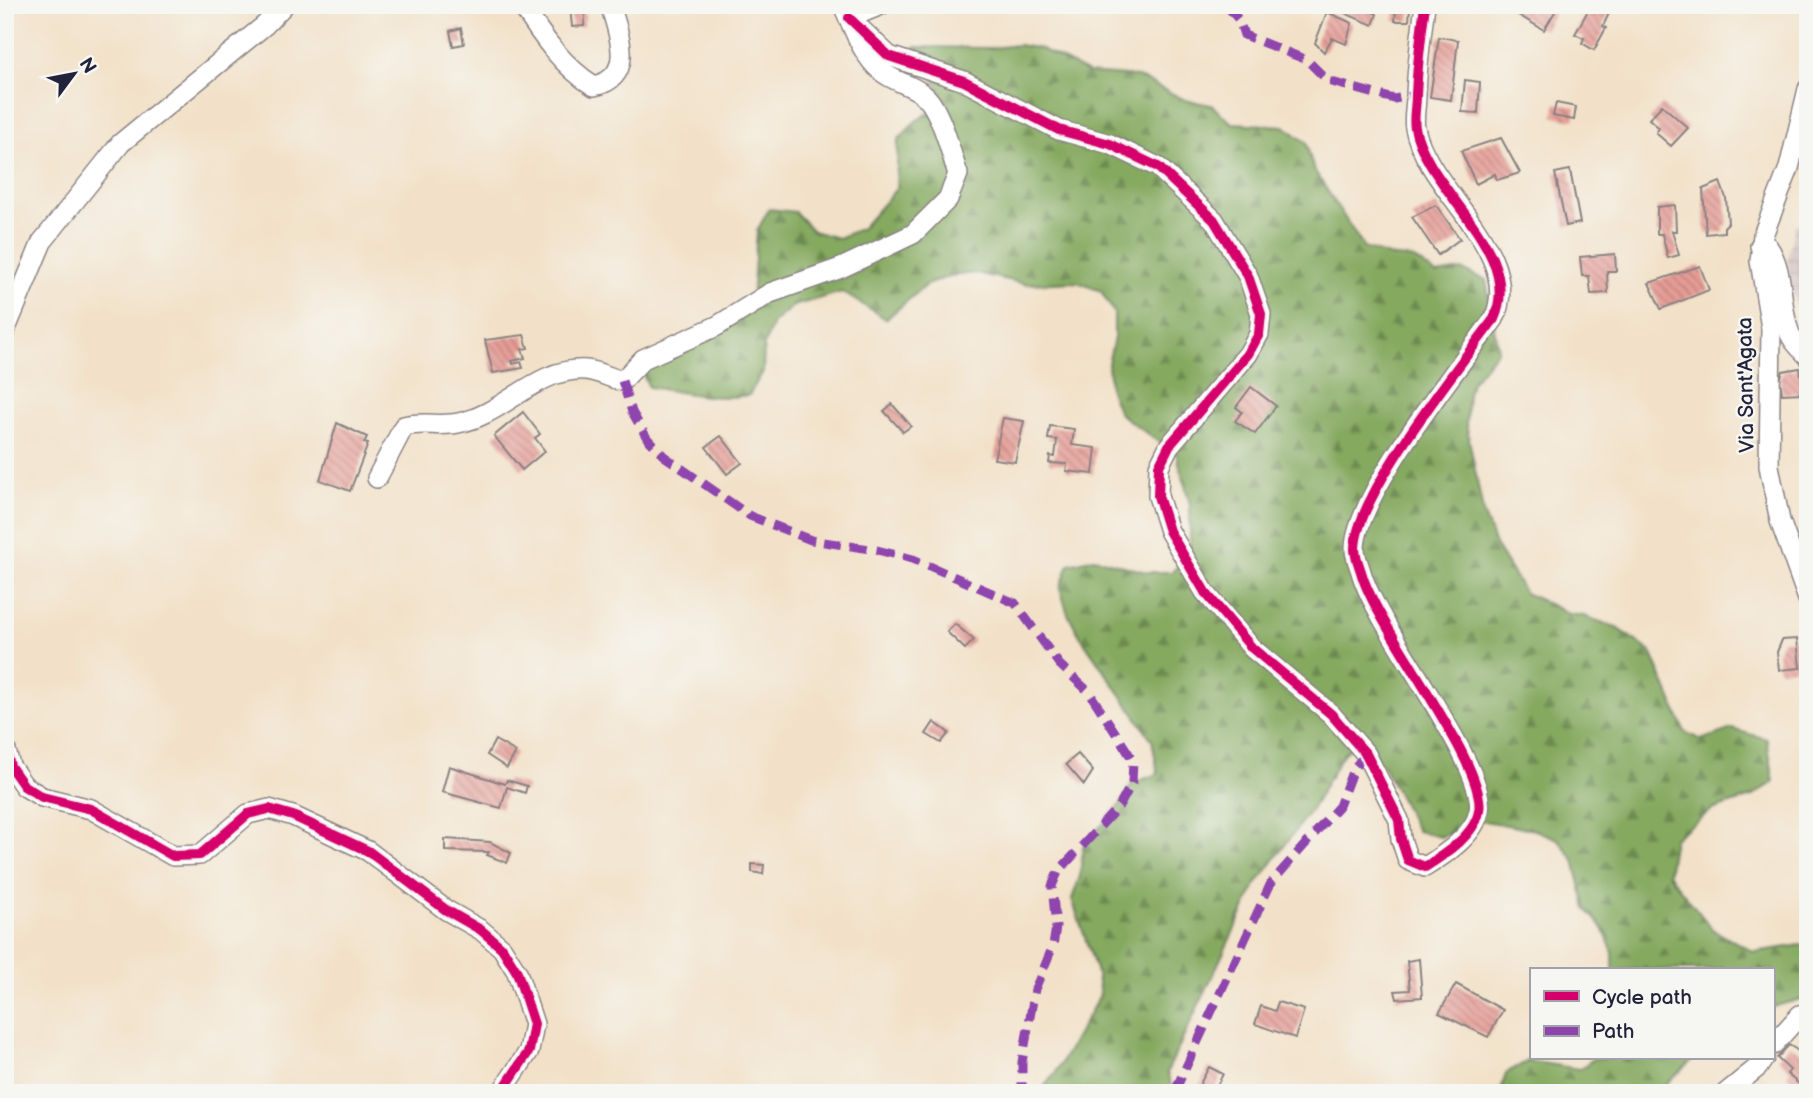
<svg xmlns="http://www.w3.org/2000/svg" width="1813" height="1098" viewBox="0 0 1813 1098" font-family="'Balsamiq Sans',sans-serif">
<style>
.industrial{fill:url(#industrial-grid)}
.forest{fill:url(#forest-firs);stroke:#53664d;stroke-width:2}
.building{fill:url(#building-back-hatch)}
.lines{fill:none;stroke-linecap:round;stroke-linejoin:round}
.minor-casing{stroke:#8a8282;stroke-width:22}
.minor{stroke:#fff;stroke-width:19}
.quiet{stroke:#8e44ad;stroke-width:9;stroke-dasharray:18 9;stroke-linecap:butt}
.cycleway-casing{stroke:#f6f6f2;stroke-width:15}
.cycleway{stroke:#d6006c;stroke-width:10}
.labels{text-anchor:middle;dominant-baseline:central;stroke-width:5;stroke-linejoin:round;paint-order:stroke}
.street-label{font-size:21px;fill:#22223b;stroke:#f6f6f2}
</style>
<defs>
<pattern id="industrial-grid" width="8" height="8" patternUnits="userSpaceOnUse" patternTransform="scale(1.75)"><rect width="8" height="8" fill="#d2bfc0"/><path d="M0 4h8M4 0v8" fill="none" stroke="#b4a4a6"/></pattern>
<pattern id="forest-firs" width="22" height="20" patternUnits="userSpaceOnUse" patternTransform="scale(1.75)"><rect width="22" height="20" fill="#84a95f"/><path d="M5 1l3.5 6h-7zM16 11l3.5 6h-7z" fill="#6c8950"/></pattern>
<pattern id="building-back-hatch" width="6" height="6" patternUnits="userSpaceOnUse" patternTransform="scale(1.75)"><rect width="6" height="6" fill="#e69c95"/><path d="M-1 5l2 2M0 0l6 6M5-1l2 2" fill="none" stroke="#ba7f7b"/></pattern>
</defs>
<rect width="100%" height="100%" fill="#f6f6f2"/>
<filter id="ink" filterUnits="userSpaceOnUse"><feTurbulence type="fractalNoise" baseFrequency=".0143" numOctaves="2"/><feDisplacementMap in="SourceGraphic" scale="14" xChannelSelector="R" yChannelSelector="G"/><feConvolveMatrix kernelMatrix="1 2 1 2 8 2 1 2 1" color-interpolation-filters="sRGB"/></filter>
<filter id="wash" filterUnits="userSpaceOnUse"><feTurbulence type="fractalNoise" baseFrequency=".00686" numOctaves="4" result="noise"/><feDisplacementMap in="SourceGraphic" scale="28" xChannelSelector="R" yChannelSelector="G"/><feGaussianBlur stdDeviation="1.57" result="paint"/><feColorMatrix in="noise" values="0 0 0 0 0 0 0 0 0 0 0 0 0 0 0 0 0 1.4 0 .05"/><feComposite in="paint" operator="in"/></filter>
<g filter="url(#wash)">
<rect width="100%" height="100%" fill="#f2e1c8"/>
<polygon class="industrial" points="1808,221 1808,343 1807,343 1791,287 1787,260 1795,225"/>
<g class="forest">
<path d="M1018 45 1042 49 1088 73 1138 77 1185 100 1211 105 1232 123 1284 126 1306 142 1313 168 1364 248 1388 256 1414 259 1436 274 1462 270 1486 280 1498 350 1472 382 1468 393 1466 423 1483 512 1495 545 1525 593 1569 614 1584 616 1619 629 1651 652 1685 732 1701 740 1732 729 1767 739 1774 782 1751 797 1712 810 1674 838 1668 874 1713 930 1754 952 1808 944V997L1773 1007V970H1613V953L1603 928 1586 909 1574 860 1558 839 1535 830 1484 821 1441 837 1417 831 1383 765 1351 747 1343 754 1312 808 1255 886 1167 1072 1174 1093H1039L1056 1072 1100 995 1096 970 1072 899 1080 876 1083 846 1120 805 1132 783 1158 774 1152 740 1080 636 1068 614 1060 588 1069 564 1095 558 1146 572H1172L1190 554V505L1177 455 1119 413 1110 390 1108 363 1114 338V313L1101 291 1077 282 1026 284 976 273 950 276 926 285 886 319 842 292 793 306 773 323 764 346 763 372 749 395C718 401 680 392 649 387L638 365 751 312 757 231 769 209 795 212 813 231 838 238 862 228 896 189 898 140 916 121 946 102 915 47 991 48Z"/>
<polygon points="1594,1058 1695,1058 1656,1093 1500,1093 1506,1073 1528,1061 1580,1069"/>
</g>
<g id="blocks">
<g class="building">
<polygon points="1333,5 1373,5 1370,11 1377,14 1373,25 1332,8"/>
<polygon points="1517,5 1559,5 1544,30 1513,12"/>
<polygon points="1591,5 1613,5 1603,26 1606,28 1594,50 1582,43 1584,38 1575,34"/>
<polygon points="575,6 585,15 584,26 572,27 570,7"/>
<polygon points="1396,7 1410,8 1409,21 1395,21"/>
<polygon points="1327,12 1352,23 1346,44 1332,38 1324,52 1315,43"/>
<polygon points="461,28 464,44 453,46 450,31"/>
<polygon points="1439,37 1458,40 1451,100 1430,97"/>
<polygon points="1465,80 1480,82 1478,113 1462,112"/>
<polygon points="1556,103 1576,107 1574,120 1553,116"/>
<polygon points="1662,105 1688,128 1671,146 1656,133 1659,128 1649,119"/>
<polygon points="1501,138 1520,173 1497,180 1495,174 1476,184 1461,151"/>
<polygon points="1570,170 1580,223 1566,226 1555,173"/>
<polygon points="1720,182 1726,198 1728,223 1724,227 1724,232 1706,234 1703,189"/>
<polygon points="1436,205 1460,239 1438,255 1412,217"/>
<polygon points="1675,205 1676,231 1672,231 1679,255 1668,258 1662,234 1657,234 1657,207"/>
<polygon points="1615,254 1616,271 1607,271 1608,293 1591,294 1589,276 1582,276 1580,257"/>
<polygon points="1700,266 1709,290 1661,309 1649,283"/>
<polygon points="524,335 528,348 522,349 525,358 512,361 513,364 521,362 523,368 493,373 485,340"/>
<polygon points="1800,368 1803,393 1782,394 1780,380 1783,371"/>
<polygon points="1251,387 1276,406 1255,434 1235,421 1242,412 1236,407"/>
<polygon points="892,404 911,426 903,432 884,411"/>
<polygon points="523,412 540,434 535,438 545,451 522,470 494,436"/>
<polygon points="1003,418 1024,421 1015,462 994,459"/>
<polygon points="337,423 367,437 364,443 368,444 350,491 320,480"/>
<polygon points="1050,426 1074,429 1072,445 1096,448 1093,474 1066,471 1067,464 1049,463 1050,456 1055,457 1057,440 1048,439"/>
<polygon points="721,436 742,463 727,474 706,447"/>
<polygon points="955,624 974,640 965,649 947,632"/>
<polygon points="1797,639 1800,668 1779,670 1777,652 1782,640"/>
<polygon points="934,722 949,733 941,743 926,734"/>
<polygon points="495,740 516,752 507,768 487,755"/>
<polygon points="1078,754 1093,771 1084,785 1066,764"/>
<polygon points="449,766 505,784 507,780 527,786 525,793 507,787 501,808 442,792"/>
<polygon points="445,839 490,842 511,853 507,863 487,855 489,852 445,851"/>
<polygon points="752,864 764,865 763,874 752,872"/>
<polygon points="1419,959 1422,997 1397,999 1395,991 1410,990 1407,961"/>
<polygon points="1456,984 1503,1010 1488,1037 1439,1013"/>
<polygon points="1278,1002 1304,1010 1295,1038 1255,1024 1261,1006 1275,1011"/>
<polygon points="1789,1045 1808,1057 1808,1086 1805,1089 1787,1074 1790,1070 1777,1058"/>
<polygon points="1209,1067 1223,1074 1213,1093 1195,1093"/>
</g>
</g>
</g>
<g filter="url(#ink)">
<use href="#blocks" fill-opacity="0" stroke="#8a8282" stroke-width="2"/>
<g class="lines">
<g class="minor-casing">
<g id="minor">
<path d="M522 5C541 35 563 67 594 86 636 77 619 34 610 5"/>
<path d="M849 18 889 56 964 81 1059 130 1110 144 1158 167 1214 220 1248 276 1261 314 1259 334 1248 354 1169 446 1159 466 1158 496 1169 531 1205 592 1252 648 1331 714 1366 754 1399 820 1401 839 1408 860 1425 867C1444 855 1475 835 1479 811 1488 766 1380 633 1362 575 1360 567 1355 557 1355 549 1355 496 1460 365 1494 319 1524 251 1428 192 1415 128 1413 119 1416 106 1416 96 1417 65 1421 36 1425 5"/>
<polyline points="849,18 881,5"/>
<polyline points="1808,89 1789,168 1763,235 1760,261 1771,328 1769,466 1780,521 1808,599"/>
<path d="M1760 246 1768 247C1785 272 1779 306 1790 334 1793 342 1802 350 1808 356"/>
<polyline points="5,331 42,242 121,143 265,25 284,5"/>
<path d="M377 478 404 426C423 421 440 427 458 423 504 415 536 367 586 370 597 371 611 378 622 381L643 359 717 326 770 293 841 268 913 234 948 199 958 174C950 150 944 123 931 103 919 85 896 84 881 71 862 55 853 27 843 5"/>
<polyline points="5,747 10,766 24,786 42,797 91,809 173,856 200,855 248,814 269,809 293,816 368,851 446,910 481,930 502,948 517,972 534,1024 529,1051 501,1093"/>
<polyline points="1773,1045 1800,1015 1808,1013"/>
<polyline points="1726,1093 1758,1067 1764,1058"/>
</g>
</g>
<use href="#minor" class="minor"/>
<g class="quiet">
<polyline points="1226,5 1239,20 1244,35 1307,60 1328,81 1394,99 1416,95"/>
<polyline points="622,381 632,412 647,438 664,456 750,516 811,540 877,550 913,559 1015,603 1059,664 1089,692 1133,760 1132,783 1120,805 1058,872 1052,886 1056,927 1053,946 1035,989 1022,1062 1022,1093"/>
<polyline points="1174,1093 1271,883 1339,806 1353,769 1366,754"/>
</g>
<g class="cycleway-casing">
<g id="cycleway">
<path d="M849 18 889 56 964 81 1059 130 1110 144 1158 167 1214 220 1248 276 1261 314 1259 334 1248 354 1169 446 1159 466 1158 496 1169 531 1205 592 1252 648 1331 714 1366 754 1399 820 1401 839 1408 860 1425 867C1444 855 1475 835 1479 811 1488 766 1380 633 1362 575 1360 567 1355 557 1355 549 1355 496 1460 365 1494 319 1524 251 1428 192 1415 128 1413 119 1416 106 1416 96 1417 65 1421 36 1425 5"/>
<polyline points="5,747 10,766 24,786 42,797 91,809 173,856 200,855 248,814 269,809 293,816 368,851 446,910 481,930 502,948 517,972 534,1024 529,1051 501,1093"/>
</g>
</g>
<use href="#cycleway" class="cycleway"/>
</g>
</g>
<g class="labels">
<g class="street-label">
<text transform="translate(1746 385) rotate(-91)">Via Sant'Agata</text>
</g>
</g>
<rect width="1813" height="1098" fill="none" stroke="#f6f6f2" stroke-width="28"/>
<rect x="1530" y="968" width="245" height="91" fill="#f6f6f2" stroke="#a1a1a9" stroke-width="2"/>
<rect x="1544" y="991" width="35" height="10" fill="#d6006c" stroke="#a1a1a9" stroke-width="2"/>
<text x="1592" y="1004" font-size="21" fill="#22223b">Cycle path</text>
<rect x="1544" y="1026" width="35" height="10" fill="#8e44ad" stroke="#a1a1a9" stroke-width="2"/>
<text x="1592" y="1038" font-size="21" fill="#22223b">Path</text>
<g transform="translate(74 74) rotate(58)" stroke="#f6f6f2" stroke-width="5" paint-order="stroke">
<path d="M0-5L12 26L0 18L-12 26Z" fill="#22223b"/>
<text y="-10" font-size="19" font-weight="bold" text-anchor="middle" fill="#22223b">N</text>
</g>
</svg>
